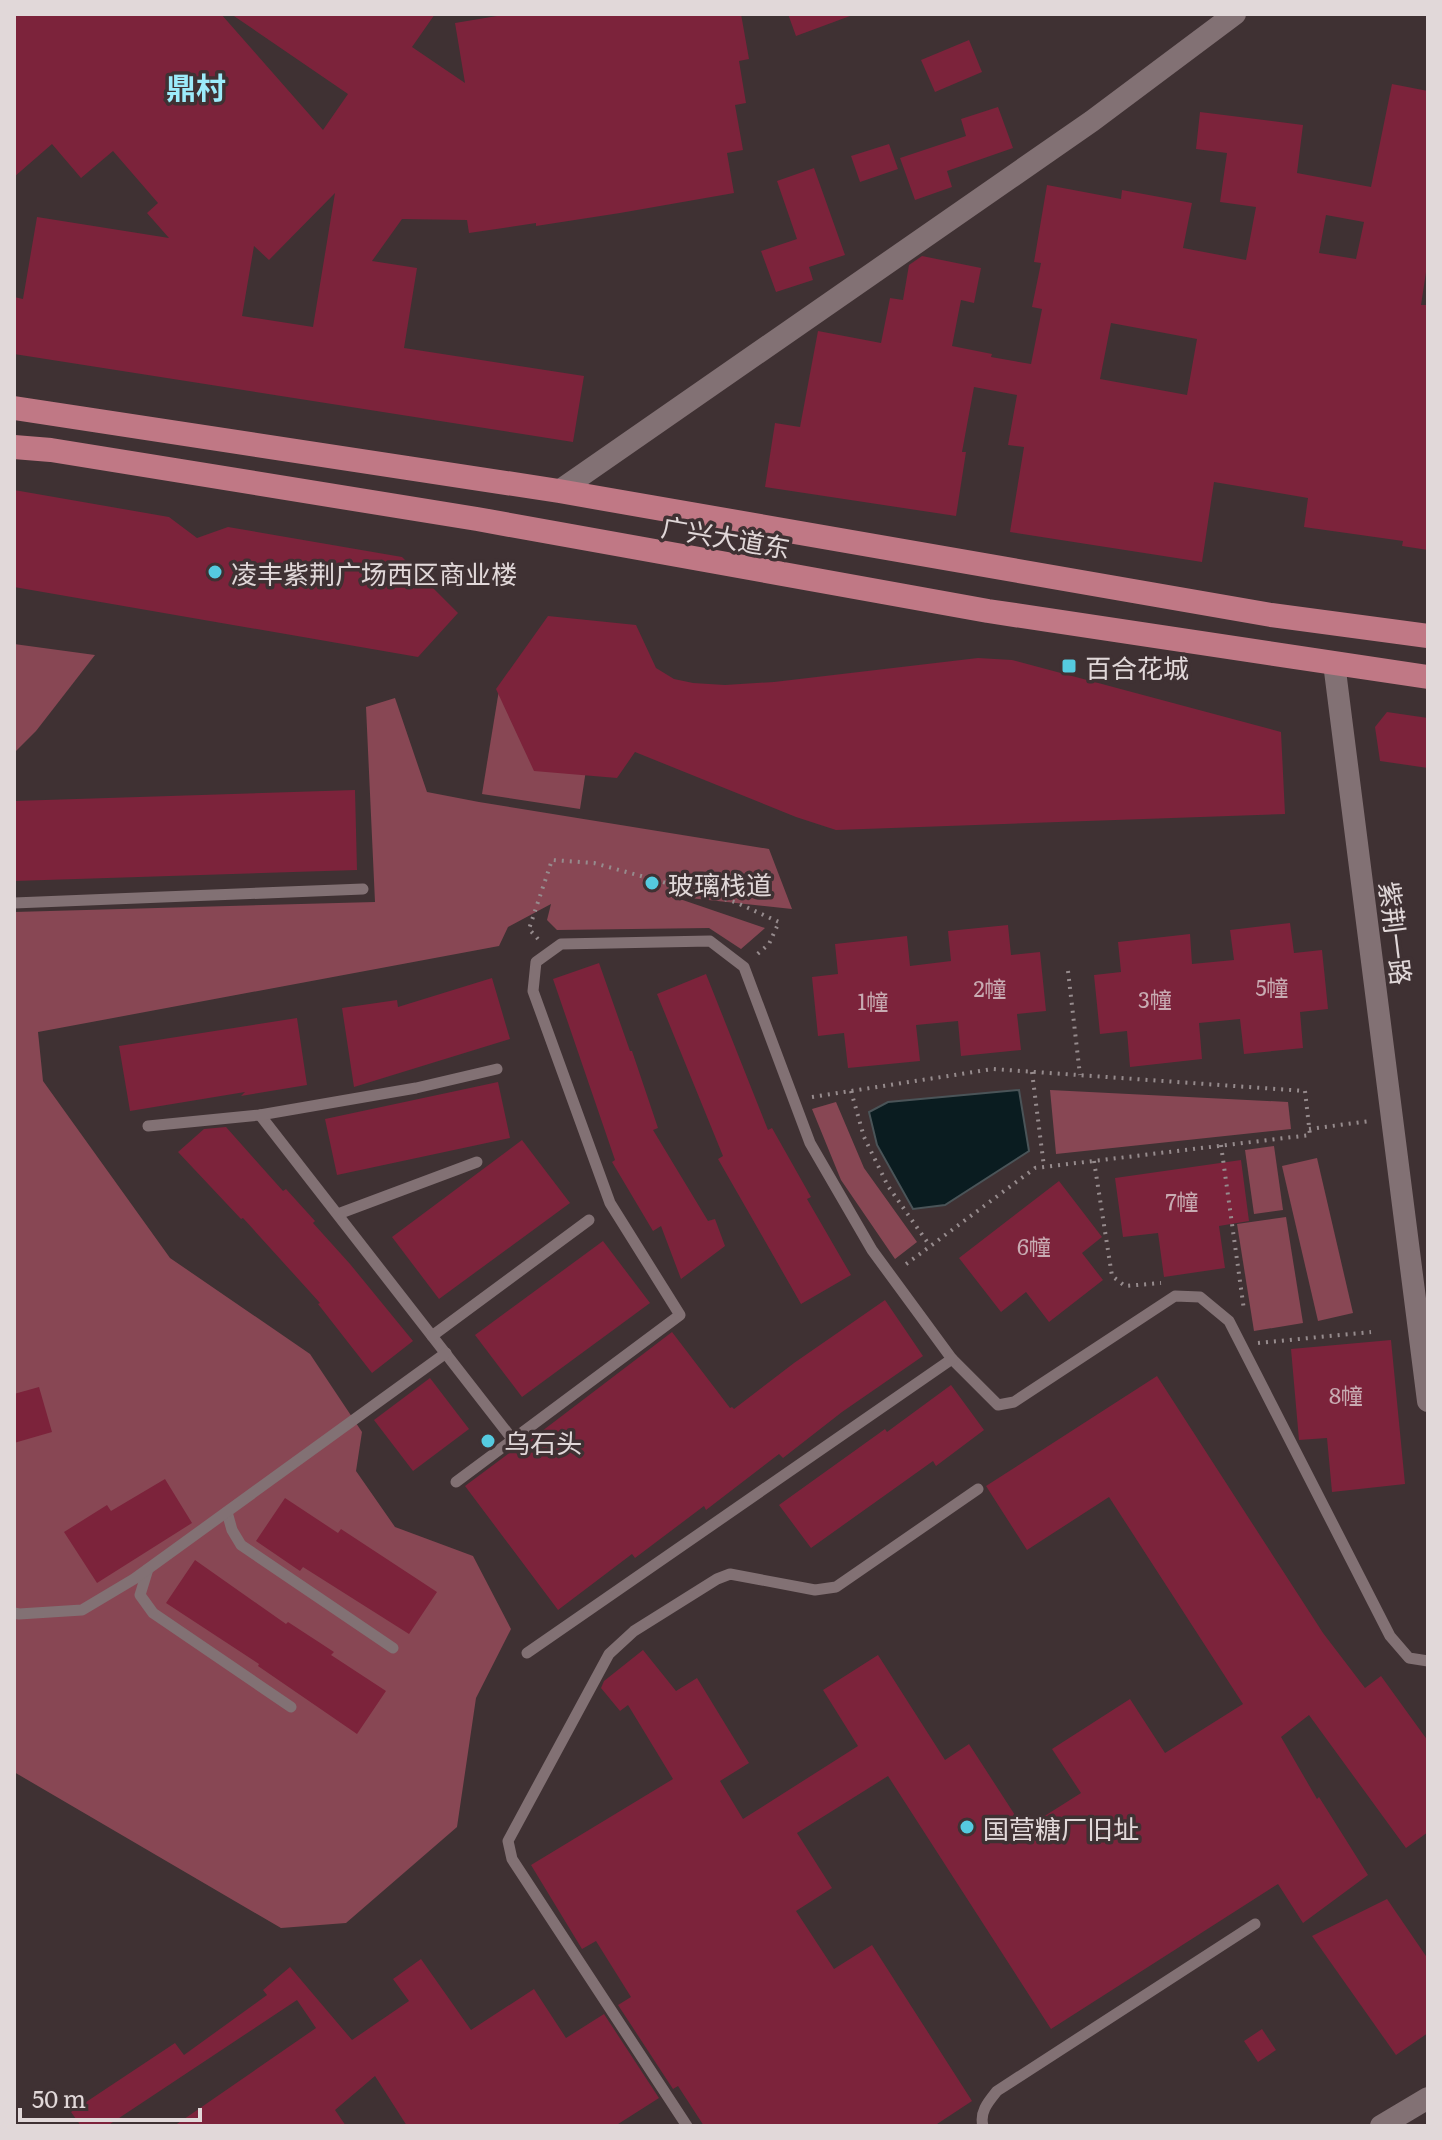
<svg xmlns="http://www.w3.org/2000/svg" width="1442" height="2140" viewBox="0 0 1442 2140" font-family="Literata,'Noto Sans SC',serif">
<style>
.green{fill:#884754}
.water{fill:#0a1c20;stroke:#4a5458;stroke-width:2}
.building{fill:#7c233b;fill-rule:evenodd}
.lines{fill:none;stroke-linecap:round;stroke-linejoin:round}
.path{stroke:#968b8d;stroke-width:4;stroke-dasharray:2 6;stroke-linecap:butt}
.lane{stroke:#827174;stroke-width:11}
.street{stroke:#827174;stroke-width:22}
.highway{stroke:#c07885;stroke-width:24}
.poi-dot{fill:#55cadf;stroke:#3f3133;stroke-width:3}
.labels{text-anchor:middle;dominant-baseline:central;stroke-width:7;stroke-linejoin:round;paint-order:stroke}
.number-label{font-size:22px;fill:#c8abb2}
.street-label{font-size:26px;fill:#e1d8d9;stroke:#3f3133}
.poi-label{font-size:26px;fill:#e1d8d9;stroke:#3f3133;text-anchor:start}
.quarter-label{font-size:30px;font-weight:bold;fill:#9cebfa;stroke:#3f3133}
</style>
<rect width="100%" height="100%" fill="#3f3133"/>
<g class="green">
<polygon points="14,644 95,655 36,731 14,753"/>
<polygon points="499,690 596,705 580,809 482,794"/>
<polygon points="395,698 427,792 479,802 769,849 792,909 671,896 765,928 741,949 709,928 557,930 547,920 551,904 508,927 499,946 38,1032 43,1081 170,1258 310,1354 362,1432 356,1471 395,1527 473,1556 511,1629 476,1698 457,1827 346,1923 281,1928 14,1772 14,912 375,902 366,707"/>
<polygon points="1050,1090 1288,1102 1291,1129 1056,1154"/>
<polygon points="836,1102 864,1168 917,1242 895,1259 841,1180 812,1109"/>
<polygon points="1274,1146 1283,1210 1254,1214 1245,1150"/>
<polygon points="1317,1158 1353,1313 1318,1321 1282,1166"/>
<polygon points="1286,1217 1303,1323 1254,1331 1237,1224"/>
</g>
<polygon class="water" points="1019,1090 1029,1151 945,1205 913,1209 877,1145 869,1112 888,1102"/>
<g class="building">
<path d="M14 14H221L323 130 348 94 231 14H435L412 47 465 83 455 23 509 14H741L749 59 739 61 746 103 735 105 743 150 727 153 734 193 620 213 536 226V223L469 233 467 220 402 219 372 261 417 268 404 348 584 376 573 442 14 354V297L23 299 37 217 169 238 147 213 158 203 113 151 81 178 52 144 14 177ZM335 193 313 327 242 316 254 246 269 260Z"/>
<polygon points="788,14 850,14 850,16 796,36"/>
<polygon points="969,40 982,72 935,92 921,60"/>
<path d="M1392 84 1428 91V259L1421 305H1428V550L1402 546 1403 541 1304 527 1308 498 1214 482 1202 562 1010 532 1024 447 1008 445 1017 395 974 387 962 452H966L956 516 765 487 775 423 800 427 818 331 881 343 890 298 903 300 909 265 922 256 981 268 974 303 961 300 952 346 992 354 991 357 1031 364 1042 309 1032 307 1041 263 1034 262 1047 185 1121 199 1122 190 1192 203 1183 248 1246 260 1256 207 1220 202 1227 153 1196 149 1200 112 1303 125 1297 173 1371 187ZM1326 215 1364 222 1356 259 1319 253ZM1111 323 1197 339 1187 395 1100 379Z"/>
<polygon points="998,107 1013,148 947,171 952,187 915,200 900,158 966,136 961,119"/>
<polygon points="889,144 898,169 860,182 851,156"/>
<polygon points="814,168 845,255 809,267 813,280 776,292 761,251 797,239 777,181"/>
<polygon points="14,490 169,517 197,538 228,527 402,557 458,613 418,657 14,587"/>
<polygon points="548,616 636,625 656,668 674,679 693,683 725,685 774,682 978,658 1012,660 1281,732 1285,814 836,830 796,817 635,752 617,778 534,771 496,689"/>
<polygon points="1387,712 1428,718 1428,768 1380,761 1375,727"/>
<polygon points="355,790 357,870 14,881 14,801"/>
<polygon points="1290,923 1294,953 1322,950 1328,1009 1300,1012 1303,1048 1244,1054 1240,1019 1199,1023 1202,1059 1130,1067 1127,1031 1100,1034 1094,975 1121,972 1118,942 1190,934 1192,964 1234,960 1230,930"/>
<polygon points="1008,925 1011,955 1040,952 1046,1011 1017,1014 1021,1050 961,1056 958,1021 916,1025 920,1061 848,1068 844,1033 818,1036 812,977 838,974 835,944 907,936 910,966 951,961 948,931"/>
<polygon points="599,963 630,1051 632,1051 658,1128 653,1130 708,1221 715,1219 725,1246 681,1279 661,1226 653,1231 612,1162 615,1160 553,979"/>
<polygon points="706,974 768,1130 772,1128 811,1197 807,1199 851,1275 801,1304 718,1159 723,1156 657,994"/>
<polygon points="492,978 510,1039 354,1087 342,1008 397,1000 398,1007"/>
<polygon points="297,1018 307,1085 241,1096 245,1092 130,1111 119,1046"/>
<polygon points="498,1082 510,1138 337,1175 325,1119"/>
<polygon points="226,1127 283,1191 286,1189 315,1221 313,1223 350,1264 413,1341 372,1373 318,1304 320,1303 243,1218 241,1219 178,1152 204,1129"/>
<polygon points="522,1140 570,1203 439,1299 392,1237"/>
<polygon points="1241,1160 1249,1221 1219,1226 1225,1268 1164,1277 1158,1233 1123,1237 1115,1178"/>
<polygon points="1059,1181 1102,1237 1082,1253 1103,1280 1049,1322 1026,1292 1001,1312 959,1258"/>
<polygon points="603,1241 650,1303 522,1397 475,1335"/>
<polygon points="885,1300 923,1356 842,1412 783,1458 779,1454 706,1510 704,1506 635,1558 632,1554 558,1610 465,1486 528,1439 529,1441 672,1332 730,1408 732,1407 734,1409 794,1363"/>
<polygon points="1391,1340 1405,1484 1332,1492 1327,1438 1299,1440 1291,1349"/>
<polygon points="1157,1376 1323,1633 1365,1688 1381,1676 1428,1741 1428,1832 1406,1848 1309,1715 1281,1737 1317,1799 1319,1797 1368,1875 1303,1923 1278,1884 1051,2029 888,1776 797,1833 832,1888 796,1911 834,1969 872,1945 972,2101 934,2126 704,2126 678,2086 673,2089 618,2005 631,1997 596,1941 582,1949 531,1865 673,1779 628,1705 620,1711 601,1688 604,1681 643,1650 676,1691 697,1678 749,1763 720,1781 743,1819 858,1746 823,1690 878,1655 945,1760 969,1744 1024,1829 1081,1793 1052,1749 1130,1699 1165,1753 1243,1704 1109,1497 1027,1550 986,1486"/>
<polygon points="430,1378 469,1429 413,1471 374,1420"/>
<polygon points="951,1385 984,1430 936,1466 933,1461 811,1548 779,1505 885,1429 887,1432"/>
<polygon points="39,1387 52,1432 14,1443 14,1394"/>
<polygon points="165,1479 192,1523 97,1583 64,1532 107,1505 111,1511"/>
<polygon points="285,1498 338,1533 341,1529 437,1592 409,1634 303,1567 300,1571 256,1541"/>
<polygon points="195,1560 286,1624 288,1622 334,1652 331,1655 386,1691 357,1734 258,1666 259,1664 166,1603"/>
<polygon points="1387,1899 1428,1959 1428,2033 1396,2055 1312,1936"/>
<polygon points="421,1959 471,2030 534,1989 566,2038 604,2014 659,2098 615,2126 407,2126 375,2076 335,2110 346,2126 174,2126 316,2028 297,2000 107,2126 81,2126 71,2112 175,2043 184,2055 267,1995 263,1990 290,1967 352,2040 409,2001 393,1979"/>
<polygon points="1262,2029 1276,2050 1258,2062 1244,2041"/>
</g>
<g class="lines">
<g class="path">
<polyline points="538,939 529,929 552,860 594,863 735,902 779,922 769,944 754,957"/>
<polyline points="1068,971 1080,1075"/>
<polyline points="1032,1072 1044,1167"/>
<polyline points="851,1091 864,1137 888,1186 930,1246"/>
<polyline points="812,1097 993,1069 1305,1091 1310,1135 1035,1168 905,1265"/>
<polyline points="1309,1129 1370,1121"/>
<polyline points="1221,1145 1244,1310"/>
<polyline points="1094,1161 1112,1276 1125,1286 1161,1283"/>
<polyline points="1258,1343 1371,1332"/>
</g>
<g class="lane">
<polyline points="14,903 363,889"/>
<polyline points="260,1115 513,1440"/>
<polyline points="148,1126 260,1115 416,1088 497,1069"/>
<polyline points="338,1214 477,1162"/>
<polyline points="432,1336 589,1220"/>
<polyline points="456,1482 680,1315 610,1203 533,991 536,962 561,944 710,941 744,967 810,1143 872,1250 952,1359 998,1405 1014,1402 1175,1296 1200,1297 1229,1321 1390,1636 1409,1658 1428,1661"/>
<polyline points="227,1512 232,1530 241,1545 393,1648"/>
<polyline points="148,1569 140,1595 153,1613 291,1707"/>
<polyline points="14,1613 19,1614 82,1610 134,1579 446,1353"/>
<polyline points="527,1653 952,1359"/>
<polyline points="687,2126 512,1859 508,1841 609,1654 634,1631 717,1579 730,1574 815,1590 836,1587 978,1489"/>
<path d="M983 2126C979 2112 989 2101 997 2091L1255 1924"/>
</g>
<g class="street">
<polyline points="559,491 1092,121 1235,14"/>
<polyline points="1334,663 1428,1401"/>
<polyline points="1381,2126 1428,2098"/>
</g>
<g class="highway">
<polyline points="14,408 559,491 1271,615 1428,636"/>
<polyline points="14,447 51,450 477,519 988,611 1428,677"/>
</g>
</g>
<g class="poi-dot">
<circle cx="215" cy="572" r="8"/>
<rect x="1061" y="658" width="16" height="16" rx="4"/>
<circle cx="652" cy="883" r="8"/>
<circle cx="488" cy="1441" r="8"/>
<circle cx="967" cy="1827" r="8"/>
</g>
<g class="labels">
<g class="number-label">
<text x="1272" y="986">5幢</text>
<text x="990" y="987">2幢</text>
<text x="1155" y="998">3幢</text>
<text x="873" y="1000">1幢</text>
<text x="1182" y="1200">7幢</text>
<text x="1034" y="1245">6幢</text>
<text x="1346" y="1394">8幢</text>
</g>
<g class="street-label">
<text transform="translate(726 536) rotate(10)">广兴大道东</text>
<text transform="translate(1397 933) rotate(83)">紫荆一路</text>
</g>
<g class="poi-label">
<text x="231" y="572">凌丰紫荆广场西区商业楼</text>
<text x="1085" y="666">百合花城</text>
<text x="668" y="883">玻璃栈道</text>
<text x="504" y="1441">乌石头</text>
<text x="983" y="1827">国营糖厂旧址</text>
</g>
<g class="quarter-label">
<text x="196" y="86">鼎村</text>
</g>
</g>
<rect width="1442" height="2140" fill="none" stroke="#e1d8d9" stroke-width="32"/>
<path d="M20 2108v12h180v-12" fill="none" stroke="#e1d8d9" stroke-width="4"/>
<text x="32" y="2108" font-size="24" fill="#e1d8d9" stroke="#3f3133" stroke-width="6" paint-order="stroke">50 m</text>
</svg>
